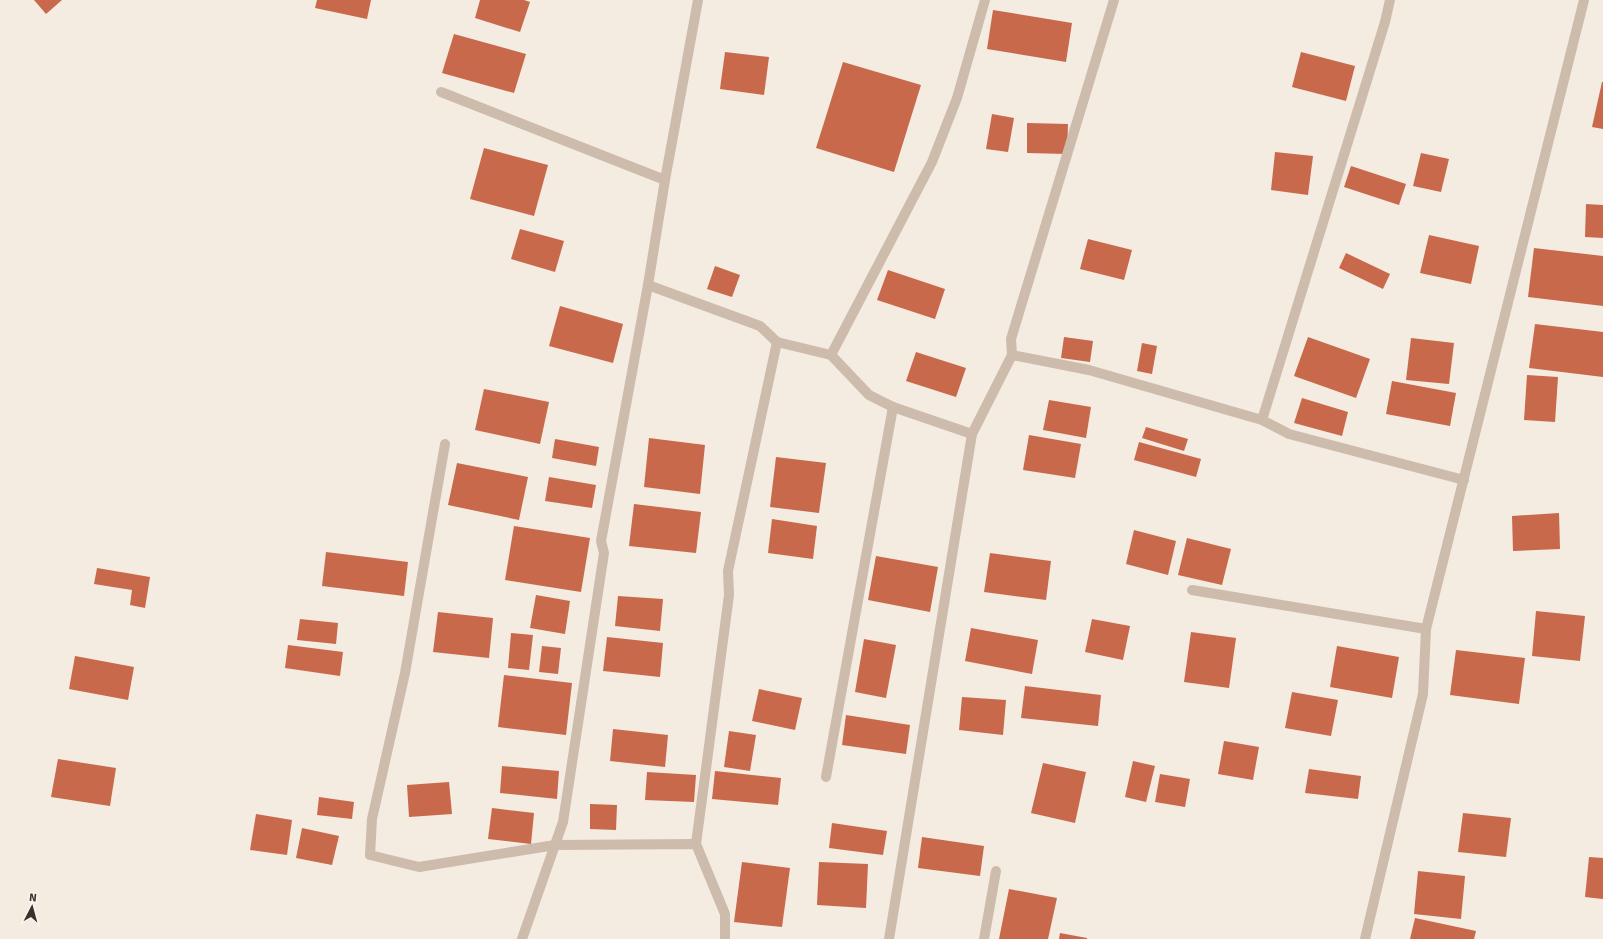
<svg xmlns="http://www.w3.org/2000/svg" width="1603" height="939" viewBox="0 0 1603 939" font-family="Signika,sans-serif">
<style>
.building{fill:#c8694b}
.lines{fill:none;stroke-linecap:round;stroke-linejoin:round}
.minor{stroke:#cdbbac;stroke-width:10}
</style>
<rect width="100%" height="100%" fill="#f4ebe1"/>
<g class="building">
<polygon points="34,0 62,0 46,14"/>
<polygon points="317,0 371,0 367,19 315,8"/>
<polygon points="480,0 524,0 530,2 520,32 475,18"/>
<polygon points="993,10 1072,23 1066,62 987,49"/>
<polygon points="454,34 526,54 514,93 442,73"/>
<polygon points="725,52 769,57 764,95 720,89"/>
<polygon points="1301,52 1355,66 1346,101 1292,87"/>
<polygon points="843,62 921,85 894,172 816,148"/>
<polygon points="1602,82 1603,82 1603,129 1592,127"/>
<polygon points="992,114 1014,118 1008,152 986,149"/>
<polygon points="1027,123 1068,124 1067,154 1027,153"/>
<polygon points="484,148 548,165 534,216 470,199"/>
<polygon points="1275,152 1313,156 1308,195 1271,190"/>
<polygon points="1421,153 1449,159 1441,192 1413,186"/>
<polygon points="1351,166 1406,184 1399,205 1344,187"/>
<polygon points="1586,204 1603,205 1603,238 1585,237"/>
<polygon points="520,229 564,241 555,272 511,259"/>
<polygon points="1429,235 1479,246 1471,284 1420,273"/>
<polygon points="1088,239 1132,250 1124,280 1080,269"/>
<polygon points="1534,248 1603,256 1603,306 1528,297"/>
<polygon points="1346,253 1390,274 1383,289 1339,268"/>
<polygon points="715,266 740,275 732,297 707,289"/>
<polygon points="888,270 945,289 935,319 877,300"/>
<polygon points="560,306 623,324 613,363 549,346"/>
<polygon points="1535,324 1603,332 1603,377 1529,368"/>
<polygon points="1064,337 1093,341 1090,362 1061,358"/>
<polygon points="1308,337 1370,359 1356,398 1294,376"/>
<polygon points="1411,338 1454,343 1449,384 1406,380"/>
<polygon points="1142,343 1157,346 1152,374 1137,371"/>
<polygon points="916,352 966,368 956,397 906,381"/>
<polygon points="1527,375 1558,377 1555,422 1524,420"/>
<polygon points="1392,381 1456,393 1450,426 1386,414"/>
<polygon points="484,389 549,402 540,444 475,430"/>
<polygon points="1302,398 1348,412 1342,436 1294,423"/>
<polygon points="1049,400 1091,407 1086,438 1043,430"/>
<polygon points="1146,427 1188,439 1184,451 1142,438"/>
<polygon points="1029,435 1081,444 1075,478 1023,470"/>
<polygon points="649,438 705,445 700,494 644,487"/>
<polygon points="555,439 599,447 596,466 552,458"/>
<polygon points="1139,442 1201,459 1196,477 1134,460"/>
<polygon points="776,457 826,463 819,513 770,507"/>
<polygon points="457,463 528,477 519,520 448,505"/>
<polygon points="549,477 596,485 592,508 545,501"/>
<polygon points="634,504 701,512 696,553 629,546"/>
<polygon points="1559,513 1560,549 1513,551 1512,516"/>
<polygon points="772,519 817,526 813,559 768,553"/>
<polygon points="514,526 590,538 581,592 505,580"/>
<polygon points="1134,530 1176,541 1168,575 1126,564"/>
<polygon points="1187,538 1231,549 1222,585 1178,575"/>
<polygon points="326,552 408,562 404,596 322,586"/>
<polygon points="990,553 1051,561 1046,600 984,592"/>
<polygon points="876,556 938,567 930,612 868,600"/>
<polygon points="97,568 150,577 145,608 130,605 132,590 94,584"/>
<polygon points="536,595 570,601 565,634 530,628"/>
<polygon points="618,596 663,599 660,631 615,626"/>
<polygon points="1536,611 1585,616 1580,661 1532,656"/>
<polygon points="438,612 493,618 489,658 433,652"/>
<polygon points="300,619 338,623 336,644 297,640"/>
<polygon points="1092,619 1130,626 1123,660 1085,652"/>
<polygon points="971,628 1038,640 1032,674 965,661"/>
<polygon points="1191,632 1236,638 1229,688 1184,682"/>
<polygon points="511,633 533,635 529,670 508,668"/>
<polygon points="607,637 663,643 660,677 603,671"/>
<polygon points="864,639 896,645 886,698 855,692"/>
<polygon points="288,645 343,652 340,676 285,668"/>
<polygon points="542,646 561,648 558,674 539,672"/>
<polygon points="1337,646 1399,657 1392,698 1330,687"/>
<polygon points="1456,650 1525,658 1519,704 1450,695"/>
<polygon points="75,656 134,667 128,700 69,689"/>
<polygon points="504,675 572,683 566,735 498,727"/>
<polygon points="1025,686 1101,695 1098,726 1021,718"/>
<polygon points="759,689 802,698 795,730 752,721"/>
<polygon points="1292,692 1338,700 1331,736 1285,728"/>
<polygon points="962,697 1006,700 1003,735 959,730"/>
<polygon points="846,715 910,725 906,754 842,745"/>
<polygon points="613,729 668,735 665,767 610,761"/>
<polygon points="729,731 756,735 750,771 724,767"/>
<polygon points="1224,741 1259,747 1253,780 1218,774"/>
<polygon points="58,759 116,768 110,806 51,797"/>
<polygon points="1133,761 1155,766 1146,802 1125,797"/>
<polygon points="1043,763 1086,772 1075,823 1031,813"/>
<polygon points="502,766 559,771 557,799 500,793"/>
<polygon points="1309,769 1361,776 1358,799 1305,793"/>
<polygon points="715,771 781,778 778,805 712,799"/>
<polygon points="647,772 696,775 694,802 645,800"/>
<polygon points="1160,774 1190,779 1185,807 1155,802"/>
<polygon points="449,782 452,814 409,817 407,785"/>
<polygon points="319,797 354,802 352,819 317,815"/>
<polygon points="590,804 617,805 616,830 590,829"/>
<polygon points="492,808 534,813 531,844 488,839"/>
<polygon points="1463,813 1511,818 1506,857 1458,852"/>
<polygon points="256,814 292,820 287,855 250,850"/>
<polygon points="832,823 887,831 883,855 829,848"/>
<polygon points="302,828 339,836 332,865 296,858"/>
<polygon points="922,837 984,846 980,876 918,868"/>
<polygon points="1589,857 1603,858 1603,899 1585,897"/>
<polygon points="742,862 790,868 782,927 734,922"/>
<polygon points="819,862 868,864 866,908 817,905"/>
<polygon points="1418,871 1465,876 1461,919 1414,914"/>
<polygon points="1009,889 1057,898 1048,939 999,939"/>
<polygon points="1415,918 1476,931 1474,939 1410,939"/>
<polygon points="1060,933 1087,938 1087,939 1059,939"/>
</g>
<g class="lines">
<g class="minor">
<polyline points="441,92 665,180"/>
<polyline points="648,285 760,326 777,342 831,355 869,395 893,407 972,434"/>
<polyline points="831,355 932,162 957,98 985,0"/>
<polyline points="1012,355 1089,370 1262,420 1289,434 1464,480"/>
<polyline points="1262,420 1385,22 1390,0"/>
<polyline points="445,444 405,673 372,819 370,855 419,867 555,845 696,844 725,914 725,939"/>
<polyline points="1192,590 1426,629"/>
<polyline points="826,777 893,407"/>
<polyline points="696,844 729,595 728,571 777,342"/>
<polyline points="522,939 563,822 604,553 601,541 648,285 665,180 698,0"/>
<polyline points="889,939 972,434 1012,355 1011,339 1114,0"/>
<polyline points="984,939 996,871"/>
<polyline points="1365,939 1423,694 1426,629 1584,0"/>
</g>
</g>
<g transform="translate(32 907) rotate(6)" stroke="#fbf5ee" stroke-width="3" paint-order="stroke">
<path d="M0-3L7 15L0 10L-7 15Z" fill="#3b302b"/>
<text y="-6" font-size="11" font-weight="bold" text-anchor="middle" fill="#3b302b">N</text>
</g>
</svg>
